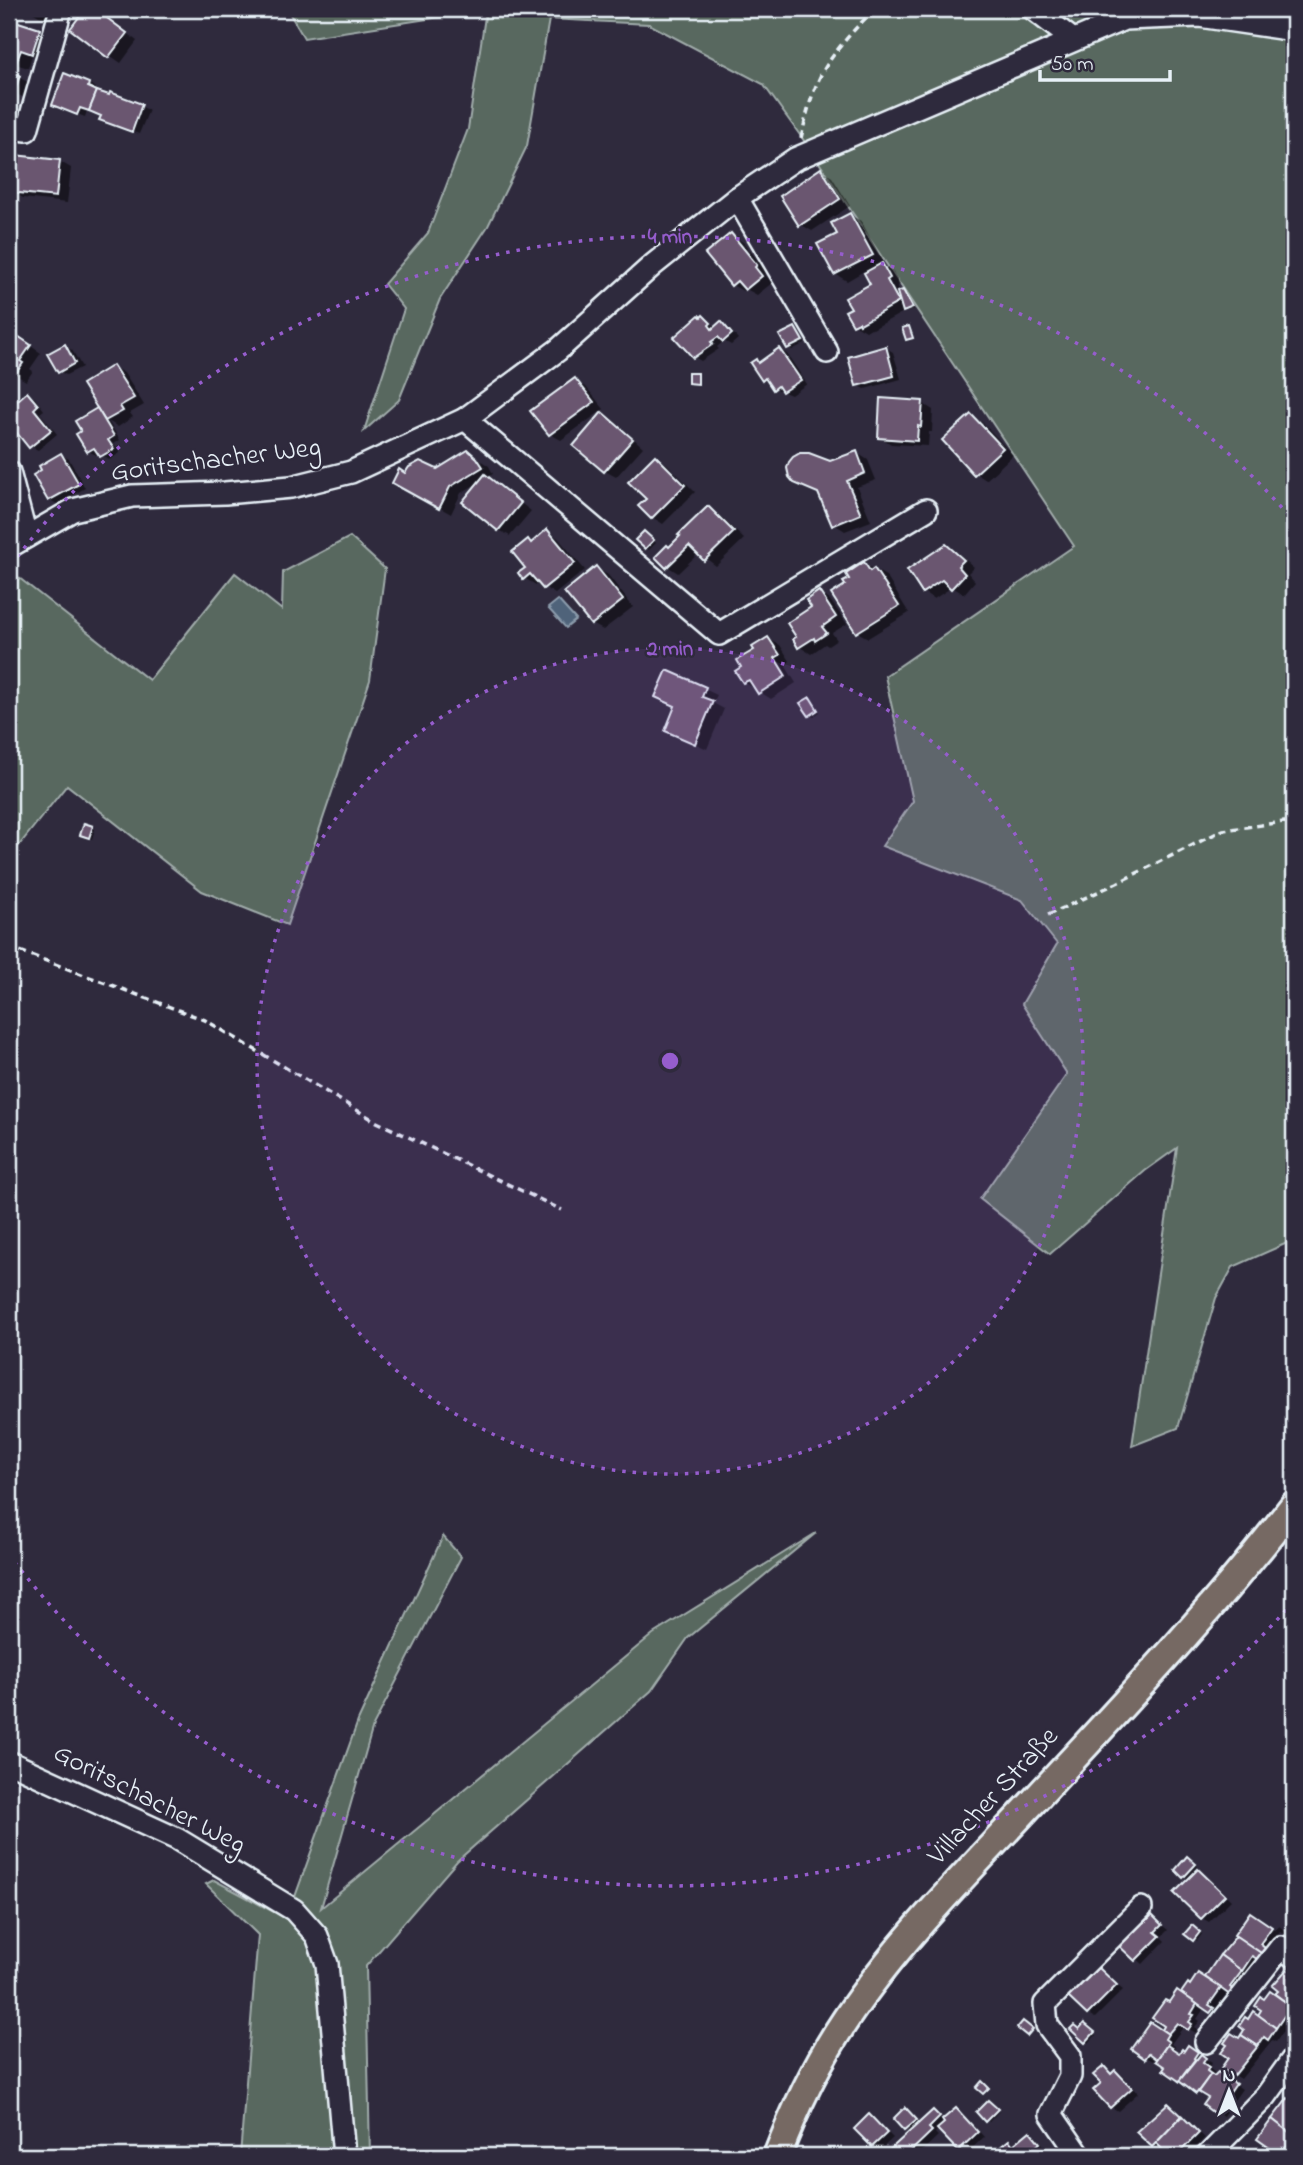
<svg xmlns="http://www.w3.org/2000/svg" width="1303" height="2165" viewBox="0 0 1303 2165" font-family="'Indie Flower',sans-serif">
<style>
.green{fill:#59675e;stroke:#a0acab;stroke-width:2}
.water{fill:#4f637a;stroke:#8c9cac;stroke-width:2}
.shadow{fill:#0007;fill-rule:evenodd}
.building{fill:#6b576f;stroke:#e8f1f8;stroke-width:2}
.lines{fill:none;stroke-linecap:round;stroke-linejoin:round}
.minor-casing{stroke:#e8f1f8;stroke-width:26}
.major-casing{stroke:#e8f1f8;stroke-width:32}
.path{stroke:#e8f1f8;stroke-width:3.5;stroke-dasharray:7 5;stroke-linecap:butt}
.minor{stroke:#2f2a3d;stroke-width:21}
.major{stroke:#766964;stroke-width:26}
.ring{fill:none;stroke:#965dcd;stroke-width:3.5;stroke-dasharray:3.5 7}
.labels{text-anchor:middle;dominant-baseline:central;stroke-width:5;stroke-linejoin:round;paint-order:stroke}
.street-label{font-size:28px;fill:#e8f1f8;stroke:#2f2a3d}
.centre{fill:#965dcd;stroke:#2f2a3d;stroke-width:3.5}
.ring-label{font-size:21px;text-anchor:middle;font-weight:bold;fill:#965dcd;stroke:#2f2a3d;stroke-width:5;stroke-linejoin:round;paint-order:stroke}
</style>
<rect width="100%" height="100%" fill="#2f2a3d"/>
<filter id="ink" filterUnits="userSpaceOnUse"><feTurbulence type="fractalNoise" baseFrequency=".0143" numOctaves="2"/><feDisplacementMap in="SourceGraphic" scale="14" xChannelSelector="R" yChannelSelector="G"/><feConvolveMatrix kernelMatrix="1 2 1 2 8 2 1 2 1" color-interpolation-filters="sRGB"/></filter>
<g filter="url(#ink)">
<g class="green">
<polygon points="287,9 1294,9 1294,1240 1233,1267 1216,1298 1178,1428 1132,1446 1177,1148 1145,1171 1050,1254 980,1199 1067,1074 1022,1004 1057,944 1022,900 882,846 913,801 885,676 1074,546 810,149 763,84 649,24 549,19 527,146 488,226 440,299 399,400 364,431 404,309 384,284 428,233 468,129 486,10 304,38"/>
<polygon points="350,537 385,569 370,680 287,925 202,891 67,785 9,858 9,570 149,680 235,573 282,610 283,572"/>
<polygon points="816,1533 688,1638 651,1691 457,1861 366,1966 370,2156 240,2156 258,1935 206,1884 214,1880 287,1919 358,1721 443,1536 461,1557 373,1726 321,1908 653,1634"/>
</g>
<polygon class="water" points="558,600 576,620 566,628 548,608"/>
<g class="shadow">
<polygon points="28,9 57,9 48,22"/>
<polygon points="88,9 108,9 110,10 105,17 137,41 121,63 72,29"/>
<polygon points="9,21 39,31 50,37 43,59 32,55 28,68 9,62"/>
<polygon points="9,73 30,83 26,98 10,92 9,95"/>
<polygon points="89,84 96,88 94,91 110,97 111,94 149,110 139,134 108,123 102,116 87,111 85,117 61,108"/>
<polygon points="59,161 71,168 67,203 23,198 11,191"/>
<polygon points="821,170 832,177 850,206 812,231 800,224"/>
<polygon points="850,215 861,221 883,261 879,263 893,271 900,285 897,286 901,293 906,293 914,310 907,312 905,311 873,329 871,328 866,331 854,324 853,308 872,285 864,271 847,281 835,274 840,234"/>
<polygon points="731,235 743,242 767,272 765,274 772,283 757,295 746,289 743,291 732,285"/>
<polygon points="703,317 716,327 721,323 728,327 738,339 731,345 724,341 717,347 719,349 701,361 694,357"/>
<polygon points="795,329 805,343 792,350 789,348"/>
<polygon points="9,331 41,353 30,369 33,371 26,381 9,371"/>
<polygon points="65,346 72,350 82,367 66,375 59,371"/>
<polygon points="886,348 893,352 901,379 865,389 858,385"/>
<polygon points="780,350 787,354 807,384 791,395 774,388 771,384 763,379 756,361 759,364"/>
<polygon points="113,367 124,373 144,405 130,413 133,417 118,427 108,421 120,440 114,444 120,453 109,460 99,453 96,455 88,451 83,431 97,410"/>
<polygon points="575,380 586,387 604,409 561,440 550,434"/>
<polygon points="27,394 35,398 44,410 40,413 57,434 38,450 30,446"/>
<polygon points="922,403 933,410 932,432 929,432 928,446 891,444 880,437"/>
<polygon points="602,415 614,421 643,447 616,477 605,471"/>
<polygon points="972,416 983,423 1013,455 986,480 975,473"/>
<polygon points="468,452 489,466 493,474 487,477 531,511 510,536 499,530 481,481 461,493 451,514 394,482 405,475 437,471"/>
<polygon points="857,453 868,460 876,480 857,487 871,521 845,531 834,524 820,494 830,463"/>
<polygon points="61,455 69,459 85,488 57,504 50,500"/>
<polygon points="655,457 667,464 695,492 663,524 652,517 648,499"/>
<polygon points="708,508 719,515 744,539 716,566 699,553 678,573 667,566 669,548"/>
<polygon points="547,531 558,538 585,570 555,594 544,587 539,582 536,585 524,578 527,568 528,541 532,544"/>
<polygon points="647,535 656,543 649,550 646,548"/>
<polygon points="946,546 958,553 974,567 968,573 975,581 964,594 952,587 934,599 923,592"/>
<polygon points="864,564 886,576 909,613 868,638 857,632 848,586"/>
<polygon points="596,568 608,575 633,607 603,630 592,624"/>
<polygon points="819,593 830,600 847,624 832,633 837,640 828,646 825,644 811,654 800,647 795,640"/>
<polygon points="768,639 780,645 790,661 785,665 796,683 771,699 744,682 756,651"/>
<polygon points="668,672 717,695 713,703 724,709 707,749 667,730 677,706"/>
<polygon points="810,699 820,712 813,717 810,715"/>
<polygon points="85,825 95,829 92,839 85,836"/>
<polygon points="1294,1630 1294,1641 1289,1636"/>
<polygon points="1191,1859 1198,1866 1195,1870 1205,1875 1231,1900 1209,1922 1202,1918 1177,1893 1190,1880 1184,1876"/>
<polygon points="1152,1917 1168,1930 1161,1937 1165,1941 1143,1964 1117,1942 1139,1919 1147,1923"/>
<path d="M1257 1918 1275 1930 1279 1926 1287 1932 1285 1934 1280 1931 1236 1993 1228 1992 1215 2010 1220 2013 1218 2016 1205 2007 1197 2019 1200 2021 1195 2027 1198 2029 1196 2033 1184 2026 1171 2044 1175 2047 1173 2050 1180 2055 1195 2052 1212 2063 1209 2068 1215 2073 1210 2079 1221 2076 1240 2040 1259 2017 1265 2001 1276 1996 1288 1971 1294 1975V2016L1276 2042 1272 2040 1241 2079 1236 2076 1232 2082 1242 2089 1223 2116 1205 2105 1210 2098 1197 2092 1165 2070 1168 2067 1156 2057 1153 2061 1146 2057 1163 2032 1169 2004 1205 1979 1229 1946ZM1183 2017 1172 2032H1168Z"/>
<polygon points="1195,1929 1202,1934 1197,1941 1194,1939"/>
<polygon points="1098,1970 1123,1990 1095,2018 1088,2014 1084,1975 1090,1979"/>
<polygon points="1087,2027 1096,2035 1089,2043 1080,2031"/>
<polygon points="1104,2068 1113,2075 1116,2072 1123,2076 1138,2093 1118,2111 1111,2107 1096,2090 1103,2084"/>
<polygon points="1288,2100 1294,2104 1294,2151 1291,2156 1282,2156 1259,2138"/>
<polygon points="991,2103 999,2111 989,2122 986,2120"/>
<polygon points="1168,2105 1175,2109 1205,2138 1187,2156 1171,2156 1163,2148 1160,2150 1153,2146 1139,2132"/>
<polygon points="956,2110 963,2114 984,2137 966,2154 959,2150 939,2129 935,2133 938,2136 917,2156 886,2156 911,2133 895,2119 908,2111 921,2124 933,2113 944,2121"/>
<polygon points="869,2117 876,2121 893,2138 880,2150 873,2146 857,2129"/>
<polygon points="1030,2133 1037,2137 1046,2148 1036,2156 992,2156 1009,2142 1016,2146"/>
</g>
<g class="building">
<polygon points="85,9 95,9 127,33 108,58 70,29"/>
<polygon points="9,19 40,29 32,54 21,50 16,63 9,60"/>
<polygon points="9,71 20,75 14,93 9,91"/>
<polygon points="64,73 89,83 88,87 97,91 89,111 80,108 77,115 52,105"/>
<polygon points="97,91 109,95 110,92 142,104 132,132 99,120 101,116 89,111"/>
<polygon points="14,155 60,160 56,197 10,192"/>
<polygon points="821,168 840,199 799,226 780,196"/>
<polygon points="850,213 873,255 834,275 817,244 837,234 831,223"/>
<polygon points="731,233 757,265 755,267 762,276 745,290 737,281 731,286 705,254"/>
<polygon points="882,263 890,278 887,280 899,302 860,324 859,322 853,325 845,311 851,308 845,298 870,284 864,273"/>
<polygon points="903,290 913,308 903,312 897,292"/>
<polygon points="699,315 701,317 703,315 711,323 709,325 712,329 721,321 732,334 723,342 718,337 711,342 713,344 693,358 674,337"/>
<polygon points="909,326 913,338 906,340 902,328"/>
<polygon points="795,327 803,341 787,349 779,335"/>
<polygon points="9,330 31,345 20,361 23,363 14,376 9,373"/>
<polygon points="65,344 75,363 58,373 47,354"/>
<polygon points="886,346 894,376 856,386 848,357"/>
<polygon points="779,348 801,380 782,392 778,386 773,390 765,378 762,381 750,363 756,359 758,363"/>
<polygon points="113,365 134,398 120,406 123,411 105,421 82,384"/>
<polygon points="688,373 698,373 698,384 688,383"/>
<polygon points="575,378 594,402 549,435 530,411"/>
<polygon points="27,392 38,405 34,409 51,430 29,448 9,423 9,420 16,414 10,407"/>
<polygon points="880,398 923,401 921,427 918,426 917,441 878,438"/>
<polygon points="97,408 114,436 108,440 114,449 100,457 94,448 87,452 76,434 81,431 75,421"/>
<polygon points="602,412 633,439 604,472 573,446"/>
<polygon points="971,414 1003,448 974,475 942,440"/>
<polygon points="468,450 477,458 483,467 450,487 439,509 392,483 399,469 405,473 409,467 420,461 437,469"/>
<polygon points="857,451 865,473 847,481 861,514 832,526 818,493 794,483 789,477 787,468 789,462 793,457 800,453 809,453 830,461"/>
<polygon points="61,453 79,484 48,501 33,475 41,470 39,466"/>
<polygon points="655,455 685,485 651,519 638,506 646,499 628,482"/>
<polygon points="485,474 521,503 498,531 462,502"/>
<polygon points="708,506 734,532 704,561 689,546 666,568 655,557 667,545 669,547 680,536 678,535"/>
<polygon points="547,529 575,563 543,589 530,574 523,580 518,573 525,568 512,552 528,539 531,543"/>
<polygon points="644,531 654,540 645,549 635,540"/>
<polygon points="946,544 964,560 958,566 965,574 951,589 942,580 922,593 907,570"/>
<polygon points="864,562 870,571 874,568 899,606 856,633 831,594 845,585 843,582 849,579 846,574"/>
<polygon points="596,566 623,600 591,625 564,592"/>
<polygon points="819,591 836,617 822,627 827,633 815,641 814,638 798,648 793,639 796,637 787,623 811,607 806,600"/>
<polygon points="768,637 780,655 775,658 786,676 758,694 749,680 743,683 735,671 741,667 737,660 754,650 752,647"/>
<polygon points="667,670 706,687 702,697 713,701 695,744 665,731 675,706 655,697"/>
<polygon points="810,697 818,710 809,716 800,703"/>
<polygon points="84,823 93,826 89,838 80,835"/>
<polygon points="1187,1856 1196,1864 1183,1878 1175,1870"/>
<polygon points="1198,1869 1225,1895 1201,1919 1174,1893"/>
<polygon points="1250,1912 1272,1927 1260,1944 1265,1948 1261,1953 1234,1935"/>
<polygon points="1152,1915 1162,1925 1155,1932 1160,1936 1135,1961 1115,1942 1139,1916 1145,1922"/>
<polygon points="1192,1925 1200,1932 1193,1941 1184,1934"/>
<polygon points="1236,1936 1261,1953 1257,1959 1252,1956 1242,1971 1220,1955"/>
<polygon points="1220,1955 1242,1971 1230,1987 1235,1991 1231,1996 1205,1977"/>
<polygon points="1098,1967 1117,1985 1087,2015 1067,1996 1083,1973 1088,1978"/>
<polygon points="1287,1969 1294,1974 1294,2002 1291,2006 1275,1994 1278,1991 1272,1986"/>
<polygon points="1198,1973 1221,1988 1209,2005 1214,2008 1210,2013 1181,1993 1188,1983 1190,1985"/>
<polygon points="1177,1990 1197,2004 1191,2014 1194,2015 1189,2022 1192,2024 1188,2030 1177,2023 1168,2034 1162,2030 1164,2026 1152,2018 1165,2000 1169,2002"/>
<polygon points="1270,1991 1291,2006 1276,2028 1258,2015 1261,2010 1255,2006 1261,1997 1264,1999"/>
<polygon points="1253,2011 1276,2028 1268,2040 1264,2037 1258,2046 1241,2035 1244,2030 1239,2026 1245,2017 1248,2019"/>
<polygon points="1023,2021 1033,2029 1027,2036 1017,2028"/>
<polygon points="1150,2022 1168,2034 1165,2039 1169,2042 1157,2059 1149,2053 1145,2059 1131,2049"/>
<polygon points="1084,2023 1095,2032 1085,2043 1070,2029 1074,2025 1079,2029"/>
<polygon points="1231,2033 1239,2038 1241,2035 1258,2046 1233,2077 1221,2068 1228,2058 1221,2053 1227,2045 1224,2043"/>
<polygon points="1167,2045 1179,2053 1182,2049 1184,2051 1188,2045 1198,2052 1194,2058 1195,2059 1179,2081 1163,2070 1165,2067 1156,2061"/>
<polygon points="1201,2054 1206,2058 1203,2063 1209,2067 1207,2071 1211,2074 1196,2094 1179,2081"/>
<polygon points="1104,2066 1111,2074 1115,2070 1132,2088 1110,2108 1093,2090 1101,2083 1093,2075"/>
<polygon points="1223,2070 1228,2073 1226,2077 1236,2084 1215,2114 1203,2105 1208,2098 1198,2092 1211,2074 1214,2076 1218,2072 1221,2074"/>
<polygon points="982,2081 989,2088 983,2094 976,2088"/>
<polygon points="1288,2098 1294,2103 1294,2136 1272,2119"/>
<polygon points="988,2100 998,2109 985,2122 976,2112"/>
<polygon points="1168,2103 1182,2116 1152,2147 1136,2132"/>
<polygon points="905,2107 917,2120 904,2131 893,2119"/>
<polygon points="956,2108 978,2132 958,2151 937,2129 944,2123 942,2120"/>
<polygon points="933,2110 940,2117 929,2128 932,2131 906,2156 883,2156"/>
<polygon points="869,2114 887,2133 872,2147 854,2129"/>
<polygon points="1182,2116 1199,2133 1176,2156 1169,2156 1156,2143"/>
<polygon points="1272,2119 1294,2136 1281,2156 1257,2139"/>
<polygon points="1030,2131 1040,2143 1025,2156 989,2156 1009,2140 1013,2145"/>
</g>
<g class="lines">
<g class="minor-casing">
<g id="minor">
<polyline points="1033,9 1073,40"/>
<polyline points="9,128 27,130 61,9"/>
<polyline points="737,198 827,352"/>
<polyline points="465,419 719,634 926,510"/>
<polyline points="9,472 26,537"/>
<polyline points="9,547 73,510 132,496 225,493 291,487 351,472 465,419 558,350 653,265 737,198 795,159 1124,19 1199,16 1294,30"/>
<polyline points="9,1762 177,1839 294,1910 317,1936 327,1964 344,2156"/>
<polyline points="1206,2042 1281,1947 1294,1957"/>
<polyline points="1080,2156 1051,2114 1070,2076 1070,2056 1047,2025 1045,2004 1141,1908"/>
<polyline points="1207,2156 1266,2096 1294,2057"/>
</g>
</g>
<g class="major-casing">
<path id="major" d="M777 2156C795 2109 817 2062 846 2019 899 1940 967 1873 1032 1803 1122 1706 1213 1610 1294 1505"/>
</g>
<g class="path">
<path d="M801 138C806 118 810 98 819 79 830 55 856 27 875 9"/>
<polyline points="1048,915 1117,883 1223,830 1284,822 1294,823"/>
<polyline points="9,947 205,1020 377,1122 562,1210"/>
</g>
<use href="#minor" class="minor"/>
<use href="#major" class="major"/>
</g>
</g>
<circle cx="670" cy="1061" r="413" fill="#965dcd" fill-opacity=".12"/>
<g class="ring">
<circle cx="670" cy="1061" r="413"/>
<path d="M1293 1602A825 825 0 0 1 11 1557M11 565A825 825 0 0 1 1293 520"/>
</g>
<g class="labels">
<g class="street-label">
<text transform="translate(216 461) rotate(-7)">Goritschacher Weg</text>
<text transform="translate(994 1797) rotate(-47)">Villacher Straße</text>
<text transform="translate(149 1800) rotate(27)">Goritschacher Weg</text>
</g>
</g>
<circle cx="670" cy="1061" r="10" class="centre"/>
<g class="ring-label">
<text x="670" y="243">4 min</text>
<text x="670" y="655">2 min</text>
</g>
<rect width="1303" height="2165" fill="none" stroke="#2f2a3d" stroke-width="35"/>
<rect x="18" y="18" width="1268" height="2130" fill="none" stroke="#e8f1f8" stroke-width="2.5" filter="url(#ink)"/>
<g transform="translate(1229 2091)" stroke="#2f2a3d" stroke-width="5" paint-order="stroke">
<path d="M0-5L12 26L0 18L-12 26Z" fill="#e8f1f8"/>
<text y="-10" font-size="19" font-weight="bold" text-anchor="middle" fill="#e8f1f8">N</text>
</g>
<path d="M1040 70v10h130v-10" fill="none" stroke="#e8f1f8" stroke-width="3.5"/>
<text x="1051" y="70" font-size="21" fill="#e8f1f8" stroke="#2f2a3d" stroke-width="5" paint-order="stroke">50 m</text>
</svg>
